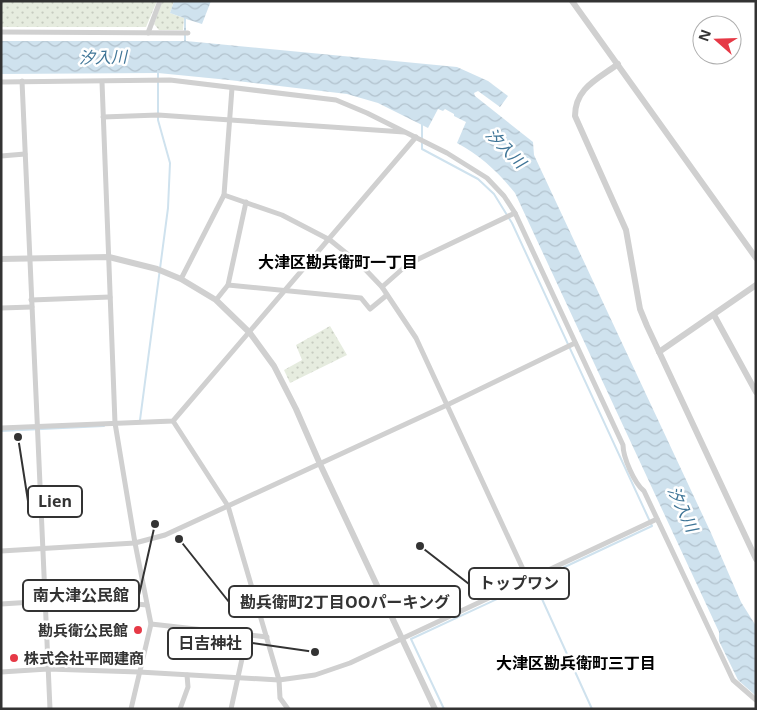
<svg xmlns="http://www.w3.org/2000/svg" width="757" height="710" viewBox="0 0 757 710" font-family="'Open Sans','Noto Sans JP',sans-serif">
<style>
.park{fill:url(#park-dots)}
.water{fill:url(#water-waves)}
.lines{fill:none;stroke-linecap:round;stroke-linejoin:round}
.stream{stroke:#cfe2ee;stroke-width:2}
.minor{stroke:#d0d0d0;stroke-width:5}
.tertiary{stroke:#d0d0d0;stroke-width:6}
.poi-dot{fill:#e63946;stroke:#fff;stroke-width:2}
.labels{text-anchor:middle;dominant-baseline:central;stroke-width:5;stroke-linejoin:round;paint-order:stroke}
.poi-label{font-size:15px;font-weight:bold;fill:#333;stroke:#fff;text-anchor:end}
.water-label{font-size:16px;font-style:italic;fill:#3f7597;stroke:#fff}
.neighbourhood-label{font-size:16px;font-weight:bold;fill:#000;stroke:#fff}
.leader{fill:none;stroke:#333;stroke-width:2}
.callout-dot{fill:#333;stroke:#fff;stroke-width:2}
.callout{fill:#fff;stroke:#333;stroke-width:2}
.callout-label{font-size:16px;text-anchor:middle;font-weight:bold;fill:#333}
</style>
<defs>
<pattern id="park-dots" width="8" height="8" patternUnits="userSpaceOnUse" patternTransform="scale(1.25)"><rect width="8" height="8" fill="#e6ecdf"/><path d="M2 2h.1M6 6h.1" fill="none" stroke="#c6cbc0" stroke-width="1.8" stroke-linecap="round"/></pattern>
<pattern id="water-waves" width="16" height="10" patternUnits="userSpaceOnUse" patternTransform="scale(1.25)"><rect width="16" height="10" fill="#cfe2ee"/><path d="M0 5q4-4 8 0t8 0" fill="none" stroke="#b2c2cd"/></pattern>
</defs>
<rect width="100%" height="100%" fill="#fff"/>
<g class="park">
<polygon points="1,1 157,1 146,27 1,27"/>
<polygon points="162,1 174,1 170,13 184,18 183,30 159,30 154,24"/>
<polygon points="330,326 347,355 290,383 284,370 302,360 296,345"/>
</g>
<path class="water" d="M174 1H211L202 24 186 19V41L457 67 488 81 508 96 500 107 478 91 474 93 475 96 533 142 534 155 711 533 741 602 756 626V696L738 680 719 641V632L515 193C498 172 481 156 457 143L466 122 454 116V114L445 109 443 111 438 109 428 128 378 103 347 94 229 80 158 73 1 74V41H184V18L170 13Z"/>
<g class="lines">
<g class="stream">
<polyline points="422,124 422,149 478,179 494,194 512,223 652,526 539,579 537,588 592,709"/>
<polyline points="140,420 168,208 170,163 158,120 158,71"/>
<polyline points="1,431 104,426"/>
<polyline points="444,709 411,639 538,580"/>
</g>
<g class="minor">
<polyline points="1,32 188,33"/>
<polyline points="148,33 160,1"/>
<polyline points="22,81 50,709"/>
<path d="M1 82 170 80 336 100 367 113 447 153 487 178 504 196 515 213 623 445C623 457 634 483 644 491L733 680 756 700"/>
<polyline points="102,82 115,423 135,543 151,624 131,709"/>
<polyline points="103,117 158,115 404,132"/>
<polyline points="1,156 25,154"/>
<polyline points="224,195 282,215 330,240 361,265 382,287 416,338 528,580"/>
<polyline points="181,279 224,195 232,88"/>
<polyline points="228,285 361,298 370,309 387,295"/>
<polyline points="382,287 408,264 515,213"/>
<polyline points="31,300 110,297"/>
<polyline points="216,300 228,285 246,202"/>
<polyline points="1,308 32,307"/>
<polyline points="173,421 228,506 279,680 280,698 288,709"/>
<polyline points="1,428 173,421 416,137"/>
<polyline points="1,551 135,543 165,535 447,405 575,343"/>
<polyline points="1,604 81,599 147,605"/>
<polyline points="151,624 267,637"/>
<polyline points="1,672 48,669 139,672 279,680 315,675 350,663 657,519"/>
<polyline points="180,709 188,687 187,675"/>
<polyline points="231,709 247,636"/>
</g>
<g class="tertiary">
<polyline points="572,1 756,258"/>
<path d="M618 64C598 79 575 88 575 116L626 230 640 309 647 326 756 559"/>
<polyline points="1,259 109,257 157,269 181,279 216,300 250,333 274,366 296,409 320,464 435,709"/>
<polyline points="714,315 756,392"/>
<polyline points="659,352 756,285"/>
</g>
</g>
<g class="poi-dot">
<circle cx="138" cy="630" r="5"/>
<circle cx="14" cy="658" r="5"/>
</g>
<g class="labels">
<g class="poi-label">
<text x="128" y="630">勘兵衛公民館</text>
<text x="24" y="658" text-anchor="start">株式会社平岡建商</text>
</g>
<g class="water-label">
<text transform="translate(103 57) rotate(-1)">汐入川</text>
<text transform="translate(506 148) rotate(45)">汐入川</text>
<text transform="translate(683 509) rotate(65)">汐入川</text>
</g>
<g class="neighbourhood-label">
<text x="338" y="262">大津区勘兵衛町一丁目</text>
<text x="576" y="663">大津区勘兵衛町三丁目</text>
</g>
</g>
<path class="leader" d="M18 437L28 501M420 546L469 584M155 524L139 595M179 539L229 602M315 652L252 643"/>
<g class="callout-dot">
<circle cx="18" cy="437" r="5"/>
<circle cx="420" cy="546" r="5"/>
<circle cx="155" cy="524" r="5"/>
<circle cx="179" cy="539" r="5"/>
<circle cx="315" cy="652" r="5"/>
</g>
<g class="callout">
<rect x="28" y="486" width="54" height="31" rx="5"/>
<rect x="469" y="568" width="100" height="31" rx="5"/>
<rect x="23" y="580" width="116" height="31" rx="5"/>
<rect x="229" y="586" width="231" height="31" rx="5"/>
<rect x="168" y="628" width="84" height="31" rx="5"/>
</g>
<g class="callout-label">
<text x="55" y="507">Lien</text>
<text x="519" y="589">トップワン</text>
<text x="81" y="601">南大津公民館</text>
<text x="345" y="608">勘兵衛町2丁目OOパーキング</text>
<text x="210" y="649">日吉神社</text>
</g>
<rect width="757" height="710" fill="none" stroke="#333333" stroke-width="5"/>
<g transform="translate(717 40) rotate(290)"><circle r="24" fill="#ffffff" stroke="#adadad"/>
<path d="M0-4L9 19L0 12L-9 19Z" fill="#e63946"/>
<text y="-8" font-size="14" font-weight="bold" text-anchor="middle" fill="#333333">N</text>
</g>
</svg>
